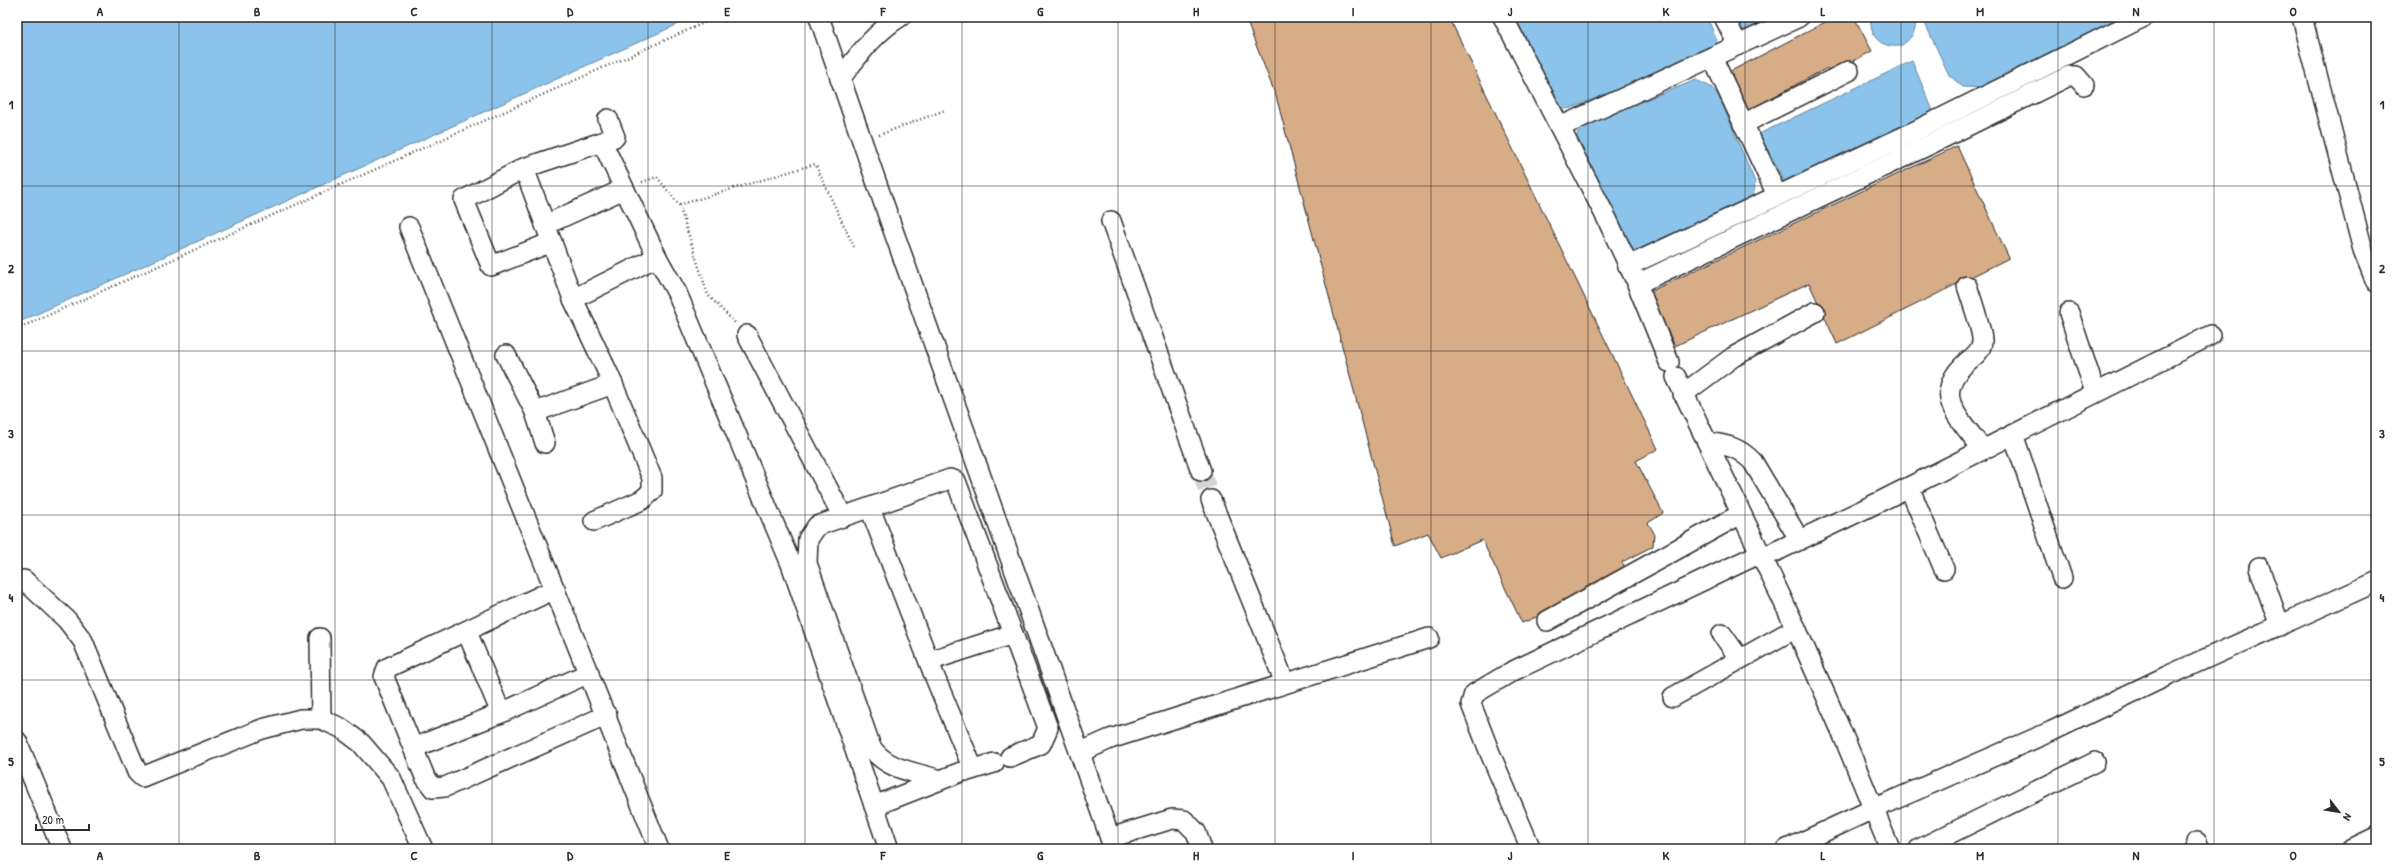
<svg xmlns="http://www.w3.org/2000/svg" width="2393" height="866" viewBox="0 0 2393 866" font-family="'Patrick Hand',sans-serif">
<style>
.water{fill:#8cc3ea;stroke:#65869e}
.building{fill:#d7ad88;stroke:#2b2b2b}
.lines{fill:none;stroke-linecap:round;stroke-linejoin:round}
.minor-tunnel{stroke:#d5d5d5;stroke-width:19;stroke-dasharray:19 10;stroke-linecap:butt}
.minor-casing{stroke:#2b2b2b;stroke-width:22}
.path{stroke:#2b2b2b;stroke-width:2.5;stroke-dasharray:1 3;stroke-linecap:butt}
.minor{stroke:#fff;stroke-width:19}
.grid{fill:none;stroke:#2b2b2b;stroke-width:1;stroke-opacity:0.55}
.neatline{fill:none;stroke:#2b2b2b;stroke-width:1.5}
.grid-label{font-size:13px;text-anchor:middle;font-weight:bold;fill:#2b2b2b}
</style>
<rect width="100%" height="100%" fill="#fff"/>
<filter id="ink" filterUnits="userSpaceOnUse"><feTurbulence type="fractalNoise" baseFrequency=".025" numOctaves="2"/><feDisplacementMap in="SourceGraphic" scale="8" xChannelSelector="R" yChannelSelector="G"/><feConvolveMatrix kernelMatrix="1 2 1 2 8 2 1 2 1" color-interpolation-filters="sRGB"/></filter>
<g filter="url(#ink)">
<g class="water">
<polygon points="17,17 694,17 17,323"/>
<polygon points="1516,17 1707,17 1717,41 1708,52 1695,60 1571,108 1564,109 1555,105 1515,21"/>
<polygon points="1729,17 1769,17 1746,31 1734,26"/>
<path d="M1871 17H1915C1918 30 1911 40 1900 46 1880 48 1869 36 1871 17Z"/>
<polygon points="1922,17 2135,17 1989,88 1963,87 1949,75"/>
<polygon points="1912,61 1936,118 1787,187 1759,134"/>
<polygon points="1696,80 1711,87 1719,96 1755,182 1754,193 1747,202 1636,253 1628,245 1576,140 1578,132 1586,123"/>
</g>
<g class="building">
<polygon points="1245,17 1449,17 1658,449 1636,461 1663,513 1648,523 1654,533 1653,546 1622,562 1626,569 1616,583 1522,623 1482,540 1441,558 1428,533 1395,546 1276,96"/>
<polygon points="1835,17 1854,17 1872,51 1830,74 1827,68 1747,111 1727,73"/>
<polygon points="1957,146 2009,258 1837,344 1809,283 1675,346 1649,292"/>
</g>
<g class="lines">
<polyline class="minor-tunnel" points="1201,471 1211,500"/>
<g class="minor-casing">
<g id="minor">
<polyline points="819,17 892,227 1114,849"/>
<polyline points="1503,17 1607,219 1634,277"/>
<polyline points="1724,17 1738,45"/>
<polyline points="2302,17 2363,250 2376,282"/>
<polyline points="1712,57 1777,195"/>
<path d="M840 79C858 56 874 33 900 17"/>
<polyline points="608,119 615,137 602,142 657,257 677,293 791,564 889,849"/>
<polyline points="1743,124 1849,71"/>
<polyline points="1560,127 1799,17"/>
<polyline points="524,168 573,299 609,375 652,478 652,491 642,500 594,521"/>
<polyline points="1111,221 1201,471"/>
<polyline points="545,225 624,189"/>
<polyline points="409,227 659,849"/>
<polyline points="552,242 491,266 464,200 524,168 602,142"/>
<polyline points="1628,266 1909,134 2144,17"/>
<path d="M1967 286C1971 298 1983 332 1982 342 1981 351 1975 356 1968 361 1929 395 1960 418 1983 450"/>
<polyline points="573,299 657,257"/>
<polyline points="2069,313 2095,392"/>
<polyline points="747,335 843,517"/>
<polyline points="506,355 535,412 613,384"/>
<polyline points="1669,362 1637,284 1933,143 2069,76 2076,76 2084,85"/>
<polyline points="1676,377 1796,628 1840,728 1890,849"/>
<polyline points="1683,394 1733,357 1815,312"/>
<polyline points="535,412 545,443"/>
<polyline points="2013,434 2062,578"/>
<path d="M1707 442C1727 445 1739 447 1753 462L1799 539"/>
<polyline points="1909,487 1944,569"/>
<polyline points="1211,500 1285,683"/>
<polyline points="870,508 934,675 973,769"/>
<polyline points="1764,557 1875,504 2211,335"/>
<polyline points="2259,567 2280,626"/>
<polyline points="24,580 67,620 83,641 137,772 142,777 262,729 301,719 321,719 341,728 361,743 391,778 423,849"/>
<polyline points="555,589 387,668 384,677 425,777 433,788 445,787 607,715"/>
<polyline points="1547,621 1741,514"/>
<polyline points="1722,634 1739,658"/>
<polyline points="320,638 321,719"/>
<polyline points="929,661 1013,634"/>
<polyline points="1673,697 1796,628"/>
<polyline points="501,713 589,673"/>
<polyline points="17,741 62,849"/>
<polyline points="413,748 501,713 467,632"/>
<polyline points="1081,752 1110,739 1429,638"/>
<polyline points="968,771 994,763"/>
<path d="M940 780C916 772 886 770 871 747L807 563 808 539 817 526 950 479 956 481 1048 728 1041 744 1010 757"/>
<polyline points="874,806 961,772"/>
<polyline points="1110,838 1172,819 1184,820 1196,832 1202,849"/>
<polyline points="2197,842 2200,849"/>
<polyline points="1531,849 1490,753 1471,704 1474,694 1511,672 1761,553"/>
<polyline points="1787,849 1873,809 2052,731 2167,676 2376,582"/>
<polyline points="1919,849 2095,762"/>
<polyline points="2351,849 2376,837"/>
</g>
</g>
<g class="path">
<polyline points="879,135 945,110"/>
<polyline points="642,182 657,177 679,205 815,164 855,249"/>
<polyline points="679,205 708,295 735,323"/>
<polyline points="17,329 717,17"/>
</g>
<use href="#minor" class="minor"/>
</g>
</g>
<path class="grid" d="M179 17V849M335 17V849M492 17V849M648 17V849M805 17V849M962 17V849M1118 17V849M1275 17V849M1431 17V849M1588 17V849M1745 17V849M1901 17V849M2058 17V849M2214 17V849M17 186H2376M17 351H2376M17 515H2376M17 680H2376"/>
<rect width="2393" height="866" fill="none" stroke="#fff" stroke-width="44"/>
<g transform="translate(2339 812) rotate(121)" stroke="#ffffff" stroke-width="3" paint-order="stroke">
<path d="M0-3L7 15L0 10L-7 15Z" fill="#2b2b2b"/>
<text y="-6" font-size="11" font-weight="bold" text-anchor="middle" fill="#2b2b2b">N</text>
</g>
<path d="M36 824v6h53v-6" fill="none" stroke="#2b2b2b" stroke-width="2"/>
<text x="42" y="824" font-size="12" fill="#2b2b2b" stroke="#ffffff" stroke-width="3" paint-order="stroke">20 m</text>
<rect x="22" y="22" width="2349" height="822" class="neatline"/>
<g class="grid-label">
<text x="100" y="16">A</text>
<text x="257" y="16">B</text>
<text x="414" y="16">C</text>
<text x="570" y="16">D</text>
<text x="727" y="16">E</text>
<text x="883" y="16">F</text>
<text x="1040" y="16">G</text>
<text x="1196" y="16">H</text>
<text x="1353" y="16">I</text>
<text x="1510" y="16">J</text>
<text x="1666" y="16">K</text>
<text x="1823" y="16">L</text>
<text x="1980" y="16">M</text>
<text x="2136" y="16">N</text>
<text x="2293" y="16">O</text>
<text x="11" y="109">1</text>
<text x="2382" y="109">1</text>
<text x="11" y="273">2</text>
<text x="2382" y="273">2</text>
<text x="11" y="438">3</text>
<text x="2382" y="438">3</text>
<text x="11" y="602">4</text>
<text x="2382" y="602">4</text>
<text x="11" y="766">5</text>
<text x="2382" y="766">5</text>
<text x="100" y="860">A</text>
<text x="257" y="860">B</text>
<text x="414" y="860">C</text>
<text x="570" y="860">D</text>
<text x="727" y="860">E</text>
<text x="883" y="860">F</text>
<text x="1040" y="860">G</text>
<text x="1196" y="860">H</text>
<text x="1353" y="860">I</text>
<text x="1510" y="860">J</text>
<text x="1666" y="860">K</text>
<text x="1823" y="860">L</text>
<text x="1980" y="860">M</text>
<text x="2136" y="860">N</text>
<text x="2293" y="860">O</text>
</g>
</svg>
